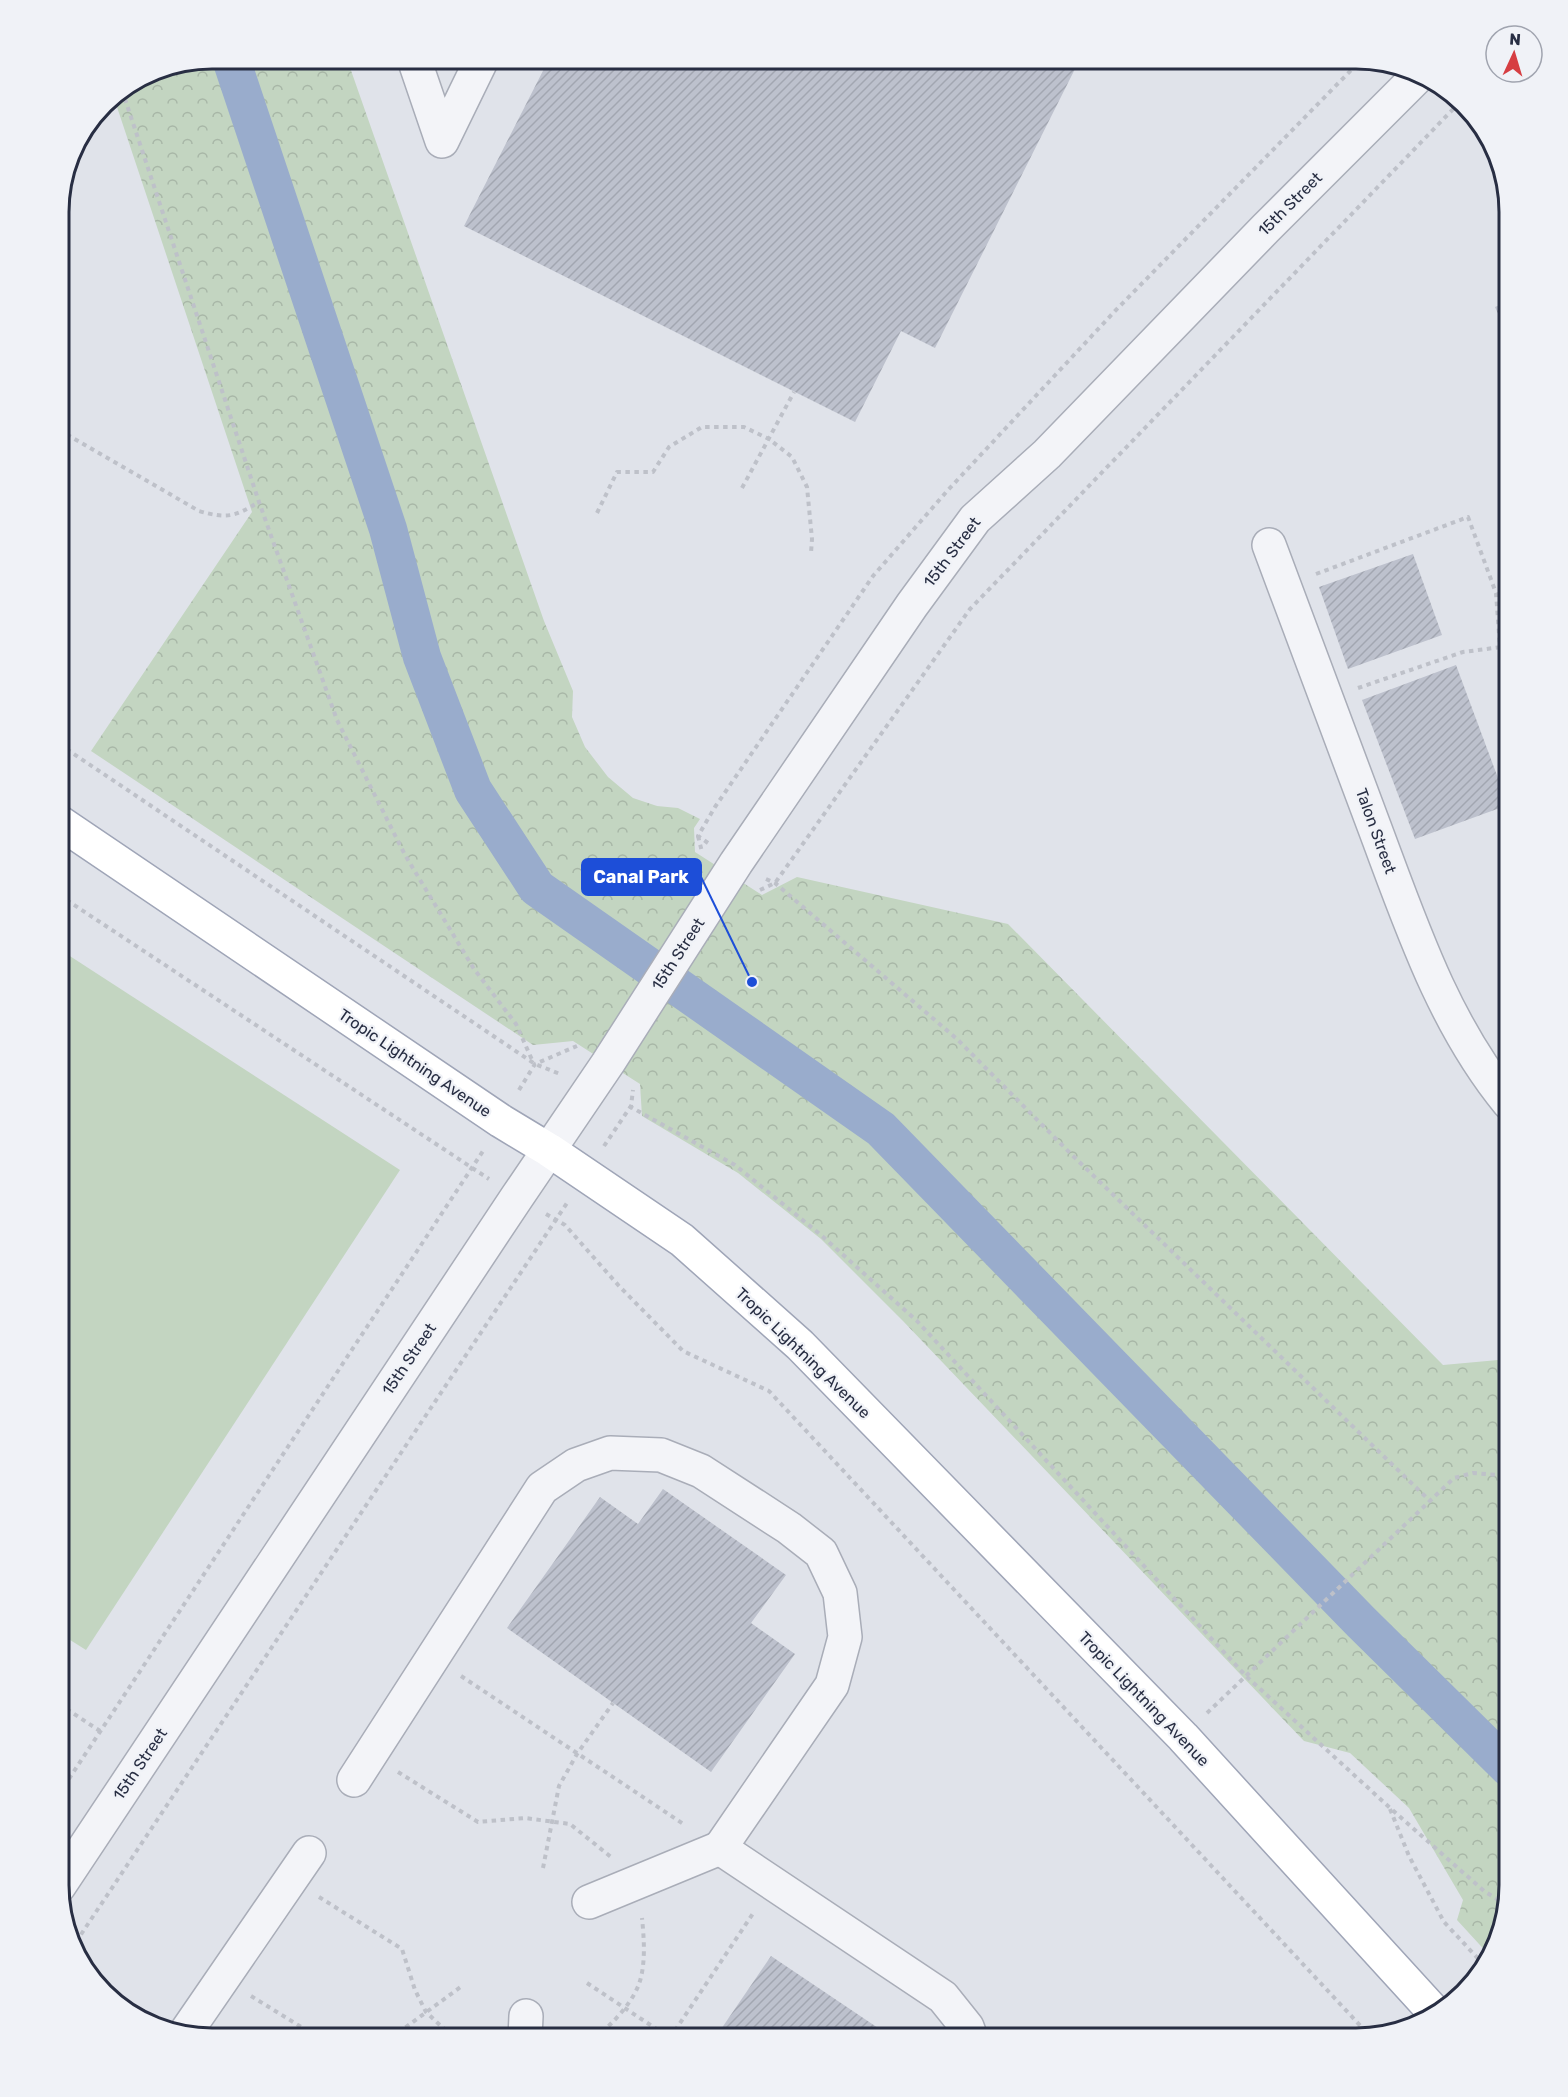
<svg xmlns="http://www.w3.org/2000/svg" width="1568" height="2097" viewBox="0 0 1568 2097" font-family="Rubik,sans-serif">
<style>
.park{fill:url(#park-crowns)}
.pitch{fill:#c3d5c1}
.lines{fill:none;stroke-linecap:round;stroke-linejoin:round}
.canal{stroke:#99accc;stroke-width:38}
.building{fill:url(#building-hatch)}
.minor-casing{stroke:#a9adb8;stroke-width:36}
.major-casing{stroke:#9fa5b7;stroke-width:36}
.path{stroke:#bec1c9;stroke-width:4;stroke-dasharray:4.5 4.5;stroke-linecap:butt}
.minor{stroke:#f3f4f8;stroke-width:33}
.major{stroke:#fff;stroke-width:33}
.labels{text-anchor:middle;dominant-baseline:central;stroke-width:4.5;stroke-linejoin:round;paint-order:stroke}
.street-label{font-size:16px;fill:#282e43;stroke:#f0f2f7}
.rim{fill:none;stroke:#282e43;stroke-width:3}
.leader{fill:none;stroke:#1d4ed8;stroke-width:2}
.callout-dot{fill:#1d4ed8;stroke:#f0f2f7;stroke-width:2}
.callout{fill:#1d4ed8;stroke:#1d4ed8;stroke-width:2}
.callout-label{font-size:18px;text-anchor:middle;font-weight:bold;fill:#fff}
</style>
<defs>
<pattern id="park-crowns" width="20" height="18" patternUnits="userSpaceOnUse" patternTransform="scale(1.5)"><rect width="20" height="18" fill="#c3d5c1"/><path d="M2 6a3 3 0 1 1 6 0M12 15a3 3 0 1 1 6 0" fill="none" stroke="#a8b7a7"/></pattern>
<pattern id="building-hatch" width="6" height="6" patternUnits="userSpaceOnUse" patternTransform="scale(1.5)"><rect width="6" height="6" fill="#bdc1cd"/><path d="M-1 1l2-2M0 6l6-6M5 7l2-2" fill="none" stroke="#a2a6b1"/></pattern>
</defs>
<rect width="100%" height="100%" fill="#e0e3ea"/>
<polygon class="park" points="212,59 347,59 544,621 573,691 572,717 585,747 608,777 633,798 657,806 678,808 700,819 694,828 695,852 762,895 797,877 1008,924 1443,1365 1509,1359 1509,1885 1490,1956 1457,1920 1463,1900 1409,1808 1350,1753 1304,1741 903,1321 821,1239 738,1173 642,1116 640,1084 573,1041 533,1045 91,751 252,512 113,95 154,70"/>
<polygon class="pitch" points="59,949 400,1170 86,1650 59,1633"/>
<g class="lines">
<polyline class="canal" points="231,59 388,529 422,657 473,790 537,888 881,1129 1361,1622 1509,1768"/>
</g>
<g class="building">
<polygon points="549,59 1080,59 935,348 901,331 855,422 464,226"/>
<polygon points="1509,301 1509,338 1495,307"/>
<polygon points="1413,554 1442,635 1348,669 1319,587"/>
<polygon points="1456,665 1508,805 1415,839 1362,700"/>
<polygon points="663,1489 786,1575 751,1623 795,1654 711,1772 507,1628 600,1497 638,1524"/>
<polygon points="771,1956 893,2038 715,2038"/>
</g>
<g class="lines">
<g class="minor-casing">
<g id="minor">
<polyline points="414,59 442,141 482,59"/>
<path d="M1269 545C1304 638 1339 732 1374 826 1410 922 1443 1023 1509 1103"/>
<polyline points="354,1780 542,1488 576,1465 610,1453 661,1455 701,1471 789,1528 821,1553 840,1593 845,1637 832,1685 720,1848 943,1997 967,2027 971,2038"/>
<polyline points="59,1886 517,1197 608,1063 736,863 912,605 975,519 1047,454 1265,229 1419,75"/>
<polyline points="589,1902 720,1848"/>
<polyline points="186,2032 309,1853"/>
<polyline points="525,2038 526,2016"/>
</g>
</g>
<g class="major-casing">
<polyline id="major" points="59,822 501,1121 549,1150 682,1240 800,1345 1183,1737 1436,2014"/>
</g>
<g class="path">
<polyline points="122,90 259,502 337,720 405,855 474,969 516,1024 533,1062"/>
<path d="M59 430 199 511C227 519 234 517 259 502"/>
<polyline points="742,488 794,392"/>
<polyline points="597,513 617,472 653,472 669,447 702,427 744,427 769,439 792,457 807,487 812,539 811,553"/>
<polyline points="1316,574 1468,517 1496,593 1500,647"/>
<polyline points="1358,688 1463,652 1509,646"/>
<polyline points="59,744 535,1064 560,1074"/>
<polyline points="698,836 702,852"/>
<polyline points="708,843 698,836 715,807 873,576 948,490 1115,311 1362,59"/>
<polyline points="766,879 775,883 957,1039 1070,1153 1430,1501"/>
<polyline points="760,890 775,883 970,609 1459,103"/>
<polyline points="59,895 489,1179"/>
<polyline points="519,1090 535,1064 577,1046"/>
<polyline points="629,1106 735,1165 821,1235 917,1321 1246,1676 1389,1807 1484,1891 1505,1904"/>
<polyline points="604,1146 631,1106 633,1090"/>
<polyline points="546,1214 565,1225 619,1286 683,1351 769,1391 1369,2035"/>
<polyline points="461,1676 685,1825"/>
<polyline points="59,1704 100,1731"/>
<polyline points="1207,1713 1454,1478 1473,1473 1509,1476"/>
<polyline points="398,1772 478,1822 525,1818 570,1824 611,1857"/>
<polyline points="59,1794 483,1151"/>
<polyline points="1390,1809 1409,1856 1444,1922 1485,1966"/>
<polyline points="543,1868 559,1786 577,1754 613,1703"/>
<polyline points="319,1897 402,1949 415,1990 426,2012 443,2028 460,2038"/>
<polyline points="76,1942 567,1203"/>
<polyline points="587,1983 670,2038"/>
<polyline points="251,1996 319,2038"/>
<polyline points="391,2038 462,1986"/>
<path d="M595 2038C611 2025 631 2005 639 1984 646 1964 644 1938 642 1918"/>
<polyline points="670,2038 754,1912"/>
</g>
<use href="#minor" class="minor"/>
<use href="#major" class="major"/>
</g>
<g class="labels">
<g class="street-label">
<text transform="translate(1290 204) rotate(-45)">15th Street</text>
<text transform="translate(952 552) rotate(-53)">15th Street</text>
<text transform="translate(1376 831) rotate(70)">Talon Street</text>
<text transform="translate(678 954) rotate(-57)">15th Street</text>
<text transform="translate(415 1063) rotate(34)">Tropic Lightning Avenue</text>
<text transform="translate(803 1353) rotate(44)">Tropic Lightning Avenue</text>
<text transform="translate(409 1359) rotate(-56)">15th Street</text>
<text transform="translate(1144 1699) rotate(46)">Tropic Lightning Avenue</text>
<text transform="translate(140 1764) rotate(-56)">15th Street</text>
</g>
</g>
<path d="M0 0H1568V2097H0ZM212 69H1356A143 143 0 0 1 1499 212V1885A143 143 0 0 1 1356 2028H212A143 143 0 0 1 69 1885V212A143 143 0 0 1 212 69Z" fill="#f0f2f7" fill-rule="evenodd"/>
<path class="rim" d="M212 69H1356A143 143 0 0 1 1499 212V1885A143 143 0 0 1 1356 2028H212A143 143 0 0 1 69 1885V212A143 143 0 0 1 212 69Z"/>
<path class="leader" d="M752 982L701 877"/>
<circle class="callout-dot" cx="752" cy="982" r="6"/>
<rect class="callout" x="582" y="859" width="119" height="36" rx="6"/>
<g class="callout-label">
<text x="641" y="883">Canal Park</text>
</g>
<g transform="translate(1514 54) rotate(4)"><circle r="28" fill="#f0f2f7" stroke="#a0a4af" stroke-width="1.5"/>
<path d="M0-4.5L10 22L0 15L-10 22Z" fill="#d63e42"/>
<text y="-9" font-size="16" font-weight="bold" text-anchor="middle" fill="#282e43">N</text>
</g>
</svg>
